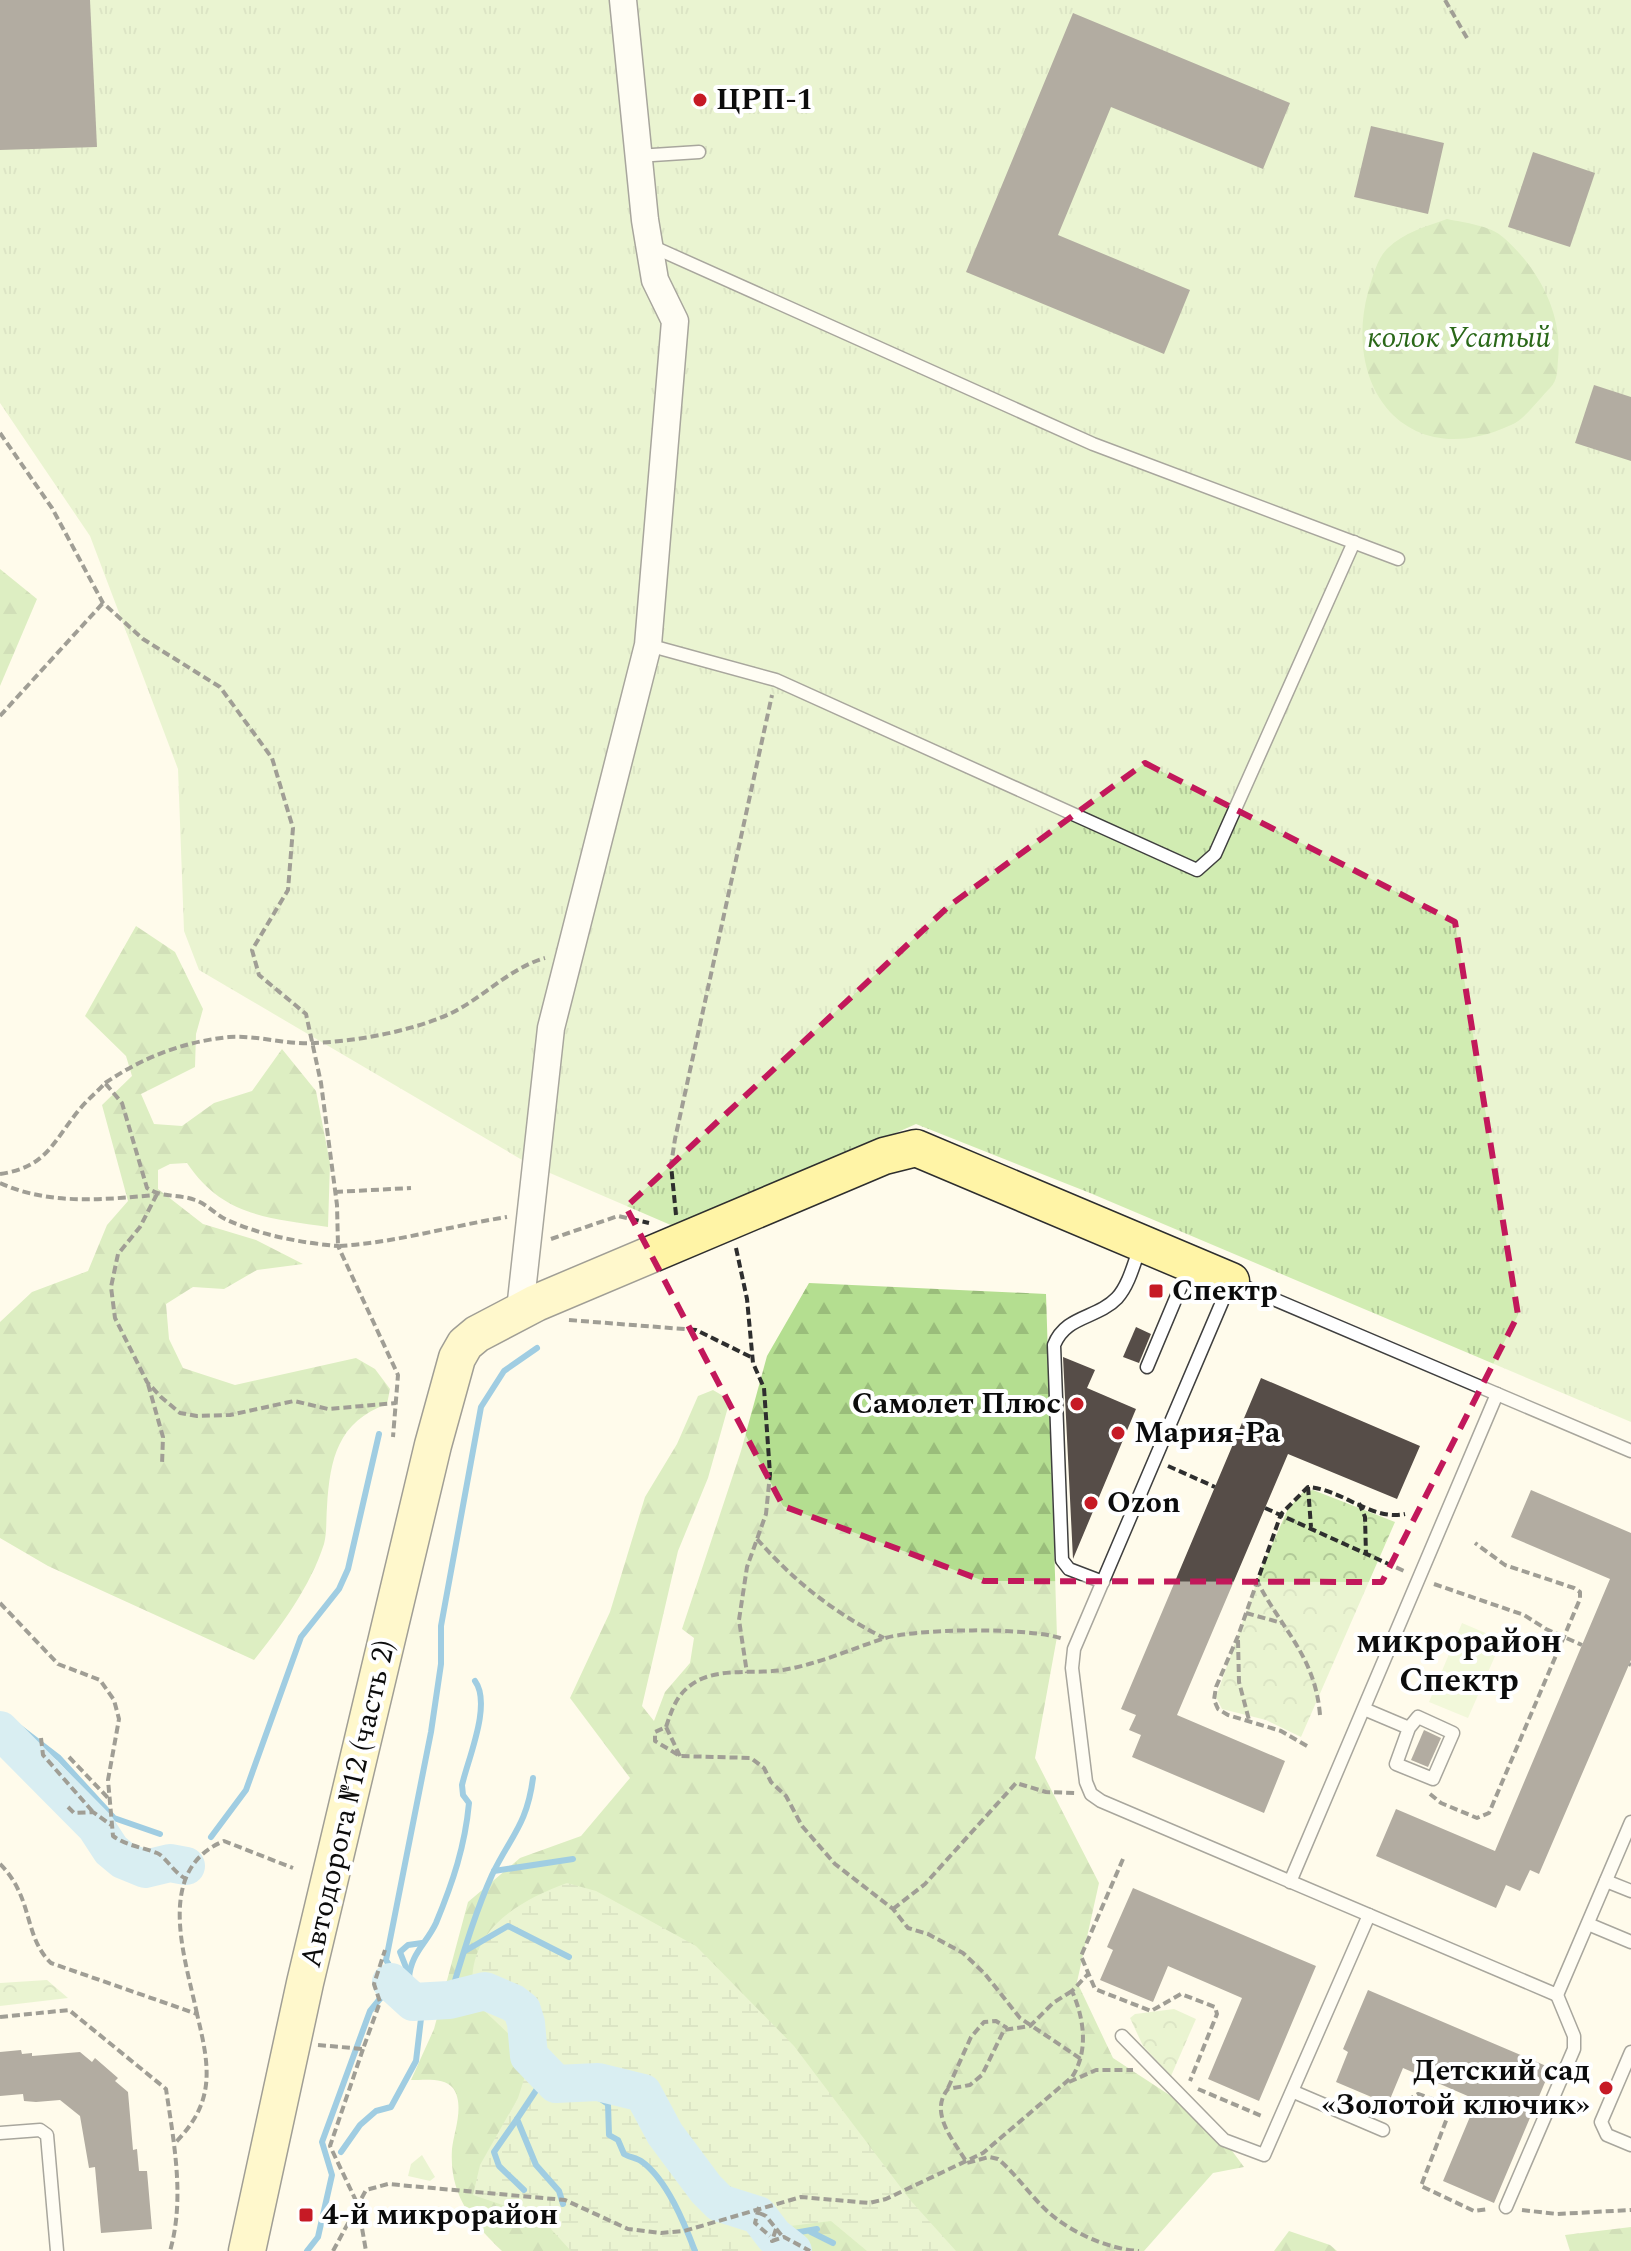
<svg xmlns="http://www.w3.org/2000/svg" width="1631" height="2251" viewBox="0 0 1631 2251" font-family="Spectral,serif">
<style>
.grass{fill:url(#grass-tufts)}
.forest{fill:url(#forest-firs)}
.wetland{fill:url(#wetland-marsh)}
.park{fill:url(#park-crowns)}
.pitch{fill:#e3f3c5}
.lines{fill:none;stroke-linecap:round;stroke-linejoin:round}
.stream{stroke:#2d96d7;stroke-width:6}
.river{stroke:#acdefb;stroke-width:38}
.building{fill:#564d48}
.lane-casing{stroke:#3f3f3f;stroke-width:15}
.street-casing{stroke:#3f3f3f;stroke-width:29}
.secondary-casing{stroke:#2e2e2e;stroke-width:39}
.path{stroke:#2e2e2e;stroke-width:4;stroke-dasharray:8 4;stroke-linecap:butt}
.lane{stroke:#fff;stroke-width:12}
.street{stroke:#fff;stroke-width:26}
.secondary{stroke:#fff4a6;stroke-width:36}
.marked{fill:none;stroke:#c2185b;stroke-width:6;stroke-dasharray:16 10;stroke-linejoin:round}
.poi-dot{fill:#c61a25;stroke:#fff;stroke-width:3}
.labels{text-anchor:middle;dominant-baseline:central;stroke-width:8;stroke-linejoin:round;paint-order:stroke}
.poi-label{font-size:30px;font-weight:bold;fill:#0c0c0c;stroke:#fff;text-anchor:start}
.park-label{font-size:30px;font-style:italic;fill:#2a6818;stroke:#fff}
.street-label{font-size:30px;fill:#0c0c0c;stroke:#fff}
.quarter-label{font-size:34px;font-weight:bold;fill:#0c0c0c;stroke:#fff}
</style>
<defs>
<pattern id="grass-tufts" width="24" height="20" patternUnits="userSpaceOnUse" patternTransform="scale(2)"><rect width="24" height="20" fill="#d1ecb2"/><path d="M3 7l-1-3M5 7V3M7 7l1-3M15 17l-1-3M17 17v-4M19 17l1-3" fill="none" stroke="#b2c998"/></pattern>
<pattern id="forest-firs" width="22" height="20" patternUnits="userSpaceOnUse" patternTransform="scale(2)"><rect width="22" height="20" fill="#b4de90"/><path d="M5 1l3.5 6h-7zM16 11l3.5 6h-7z" fill="#9abd7b"/></pattern>
<pattern id="wetland-marsh" width="20" height="14" patternUnits="userSpaceOnUse" patternTransform="scale(2)"><rect width="20" height="14" fill="#d1ecb2"/><path d="M1 5h8M5 5V1M11 12h8M15 12V8" fill="none" stroke="#b2c998"/></pattern>
<pattern id="park-crowns" width="20" height="18" patternUnits="userSpaceOnUse" patternTransform="scale(2)"><rect width="20" height="18" fill="#d1ecb2"/><path d="M2 6a3 3 0 1 1 6 0M12 15a3 3 0 1 1 6 0" fill="none" stroke="#b2c998"/></pattern>
</defs>
<rect width="100%" height="100%" fill="#fffbeb"/>
<g class="grass">
<polygon points="0,0 1631,0 1631,1422 1090,1193 916,1124 680,1229 529,1164 199,970 184,931 178,769 90,536 0,403"/>
<polygon points="422,2155 435,2177 430,2181 408,2176 411,2164"/>
</g>
<g class="forest">
<path d="M1447 219C1465 223 1490 225 1504 238 1539 269 1563 314 1558 360 1557 371 1558 380 1550 388 1539 399 1525 419 1511 425 1409 473 1342 390 1368 292 1372 279 1377 258 1388 248 1403 233 1427 226 1447 219Z"/>
<polygon points="0,569 37,599 0,686"/>
<path d="M136 926 175 952 203 1009 196 1034 195 1067 141 1094 154 1124 182 1126 214 1103 252 1091 282 1049 316 1091 330 1163 328 1227C270 1218 223 1217 187 1163L170 1164 158 1170V1189L203 1224 256 1240 303 1264 257 1270 224 1289 193 1287 166 1304 169 1339 183 1368 235 1385 356 1358 375 1369 390 1389 387 1404C338 1422 330 1458 327 1507 326 1519 327 1533 324 1544 310 1587 282 1625 254 1660L48 1566 0 1538V1322L32 1292 88 1271 107 1225 128 1201 102 1105 132 1076 126 1056 85 1016Z"/>
<path d="M809 1283 1046 1294 1057 1637 1035 1758 1099 1883 1077 1982 1113 2058 1174 2098 1224 2140 1244 2167 1213 2173 1144 2251H502C472 2222 449 2195 452 2149 454 2131 465 2105 453 2088 444 2077 424 2080 411 2080L434 2029 468 1902 520 1858 581 1836 630 1778 570 1698 610 1612 645 1497 677 1444 698 1396 713 1390 730 1400 708 1478 678 1551 642 1706 654 1721 665 1692 690 1663 694 1638 682 1629 741 1451 767 1356Z"/>
<polygon points="1631,2227 1631,2251 1570,2251 1565,2235"/>
<polygon points="1289,2231 1330,2245 1337,2251 1274,2251"/>
</g>
<path class="wetland" d="M567 1883 596 1891 696 1946 794 2046 911 2201 956 2251H867L831 2221 790 2226 776 2231 773 2240 782 2251H571L541 2218 473 2195 480 2165 518 2098 527 2070 513 2038 474 2001C462 1934 513 1903 567 1883Z"/>
<g class="park">
<polygon points="1313,1490 1395,1522 1301,1737 1266,1720 1222,1709 1216,1697 1262,1567 1288,1509 1303,1492"/>
<polygon points="47,1980 68,1998 0,2006 0,1983"/>
<polygon points="1174,2009 1196,2019 1171,2076 1143,2046 1130,2018 1135,2014"/>
</g>
<polygon class="pitch" points="1462,1623 1502,1640 1468,1718 1429,1702"/>
<g class="lines">
<g class="stream">
<polyline points="0,1717 11,1721 59,1758 114,1818 160,1834"/>
<polyline points="211,1837 246,1790 301,1637 339,1589 348,1569 379,1434"/>
<polyline points="494,1871 573,1859"/>
<polyline points="465,1951 508,1926 569,1957"/>
<polyline points="409,1975 400,1952 408,1945 422,1943"/>
<polyline points="399,1981 386,1960 431,1732 441,1664 441,1626 481,1407 504,1371 537,1348"/>
<path d="M449 2000C462 1958 474 1915 492 1875 510 1837 527 1825 533 1778"/>
<polyline points="543,2071 539,2086 517,2119 536,2165 559,2191 563,2204"/>
<path d="M574 2083 587 2096H596L608 2104 609 2135 618 2140 624 2154C629 2157 637 2158 641 2161 667 2179 685 2225 695 2251"/>
<polyline points="517,2119 494,2152 499,2166 524,2190"/>
<polyline points="341,2152 360,2125 376,2111 391,2107 416,2061 422,2010 413,2002"/>
<polyline points="767,2227 794,2233 817,2229"/>
<polyline points="811,2232 833,2243"/>
<polyline points="780,2242 782,2251"/>
<path d="M307 2251 318 2237 332 2175 322 2142 370 2011 393 1983 409 1979C410 1954 427 1943 436 1923 453 1882 465 1846 469 1803L463 1795 462 1785C468 1759 492 1704 475 1681"/>
</g>
<g class="river">
<polyline points="0,1730 96,1827 111,1850 123,1860 145,1869 170,1863 186,1866"/>
<polyline points="391,1982 413,2002 449,2000 485,1991 513,2003 522,2010 526,2023 529,2056 556,2084 598,2082 643,2093 665,2134 706,2189 720,2203 758,2215 774,2236 793,2251"/>
</g>
</g>
<g class="building">
<polygon points="0,0 90,0 97,147 0,150"/>
<polygon points="1073,13 1290,103 1263,169 1111,107 1058,235 1190,290 1164,354 966,272"/>
<polygon points="1371,126 1444,143 1428,214 1354,197"/>
<polygon points="1533,152 1595,173 1570,247 1508,227"/>
<polygon points="1594,385 1631,397 1631,461 1575,443"/>
<polygon points="1136,1327 1151,1334 1139,1363 1123,1357"/>
<polygon points="1063,1357 1095,1370 1087,1388 1136,1409 1073,1559"/>
<polygon points="1261,1378 1420,1446 1397,1499 1288,1454 1265,1508 1177,1715 1285,1761 1264,1813 1132,1757 1141,1735 1129,1730 1136,1715 1121,1709"/>
<polygon points="1531,1490 1631,1533 1631,1660 1539,1874 1530,1870 1520,1891 1506,1885 1496,1908 1376,1856 1396,1809 1495,1851 1582,1645 1610,1579 1511,1537"/>
<polygon points="1424,1730 1441,1738 1428,1767 1411,1760"/>
<polygon points="1133,1888 1316,1966 1259,2101 1208,2079 1242,1998 1168,1966 1153,2002 1100,1980 1113,1950 1107,1947"/>
<polygon points="1368,1990 1551,2068 1494,2203 1443,2181 1477,2100 1403,2068 1388,2104 1336,2082 1348,2052 1343,2049"/>
<polygon points="21,2050 22,2054 32,2053 32,2056 80,2052 92,2062 95,2058 118,2078 115,2081 128,2092 133,2150 137,2149 139,2171 147,2171 152,2229 101,2233 95,2167 89,2168 80,2116 60,2100 36,2102 24,2101 23,2094 0,2096 0,2052"/>
</g>
<g class="lines">
<g class="lane-casing">
<g id="lane">
<polyline points="637,156 699,152"/>
<polyline points="649,245 1093,444 1398,559"/>
<polyline points="648,645 776,680 1197,870 1215,854 1354,542"/>
<polyline points="1147,1367 1189,1267"/>
<polyline points="1631,1451 1231,1281 1074,1649 1072,1668 1086,1782 1091,1794 1101,1801 1557,1995 1631,1822"/>
<path d="M1103 1582 1069 1569 1062 1560 1054 1345C1066 1315 1097 1319 1117 1298 1129 1285 1134 1263 1140 1247"/>
<polyline points="1364,1709 1409,1728 1418,1717 1453,1733 1433,1779 1396,1764 1409,1728"/>
<polyline points="1606,1881 1631,1891"/>
<polyline points="1290,1882 1497,1394"/>
<polyline points="1588,1924 1631,1942"/>
<polyline points="1122,2036 1224,2140 1264,2155 1369,1915"/>
<polyline points="1631,2052 1601,2122 1607,2135 1631,2145"/>
<polyline points="1294,2092 1383,2130"/>
<polyline points="0,2133 40,2130 47,2135 57,2251"/>
<polyline points="1506,2207 1574,2049 1574,2036 1557,1995"/>
</g>
</g>
<g class="street-casing">
<polyline id="street" points="520,1310 551,1028 648,645 675,321 655,280 645,220 623,0"/>
</g>
<g class="secondary-casing">
<polyline id="secondary" points="247,2251 305,1983 433,1445 457,1358 465,1344 477,1334 536,1303 884,1156 916,1148 1231,1281"/>
</g>
<g class="path">
<polyline points="1445,0 1467,38"/>
<path d="M0 433 52 508 103 603 143 639 220 687 272 758 293 828 288 890 252 950 259 975 306 1014 321 1083 337 1205 338 1246C395 1243 450 1226 507 1217"/>
<polyline points="0,716 103,603"/>
<path d="M105 1083C144 1057 182 1042 229 1037 257 1035 286 1045 315 1043 356 1041 401 1033 440 1018 478 1004 506 969 545 958"/>
<path d="M0 1174C47 1167 52 1143 79 1110 87 1100 97 1092 105 1083L122 1103 147 1188C162 1198 179 1194 195 1200 207 1204 216 1215 227 1220 260 1235 302 1243 338 1246L398 1375 393 1437"/>
<path d="M0 1183C48 1205 102 1200 154 1195"/>
<polyline points="335,1192 411,1188"/>
<polyline points="157,1194 140,1227 118,1254 111,1287 115,1318 147,1382 161,1397 180,1413 197,1416 230,1415 294,1401 328,1409 396,1403"/>
<polyline points="676,1215 671,1165 675,1139 772,695"/>
<polyline points="551,1239 618,1216 649,1223"/>
<polyline points="736,1248 747,1299 753,1363 764,1388 770,1474 766,1514 747,1567 739,1620 747,1673"/>
<polyline points="569,1320 696,1330 753,1358"/>
<polyline points="148,1384 163,1437 162,1465"/>
<polyline points="1168,1466 1215,1487"/>
<polyline points="1308,1487 1311,1527"/>
<polyline points="1359,1503 1365,1517 1366,1555"/>
<polyline points="1265,1508 1404,1571"/>
<path d="M757 1539C795 1582 833 1612 884 1638"/>
<path d="M1256 1579C1281 1629 1315 1655 1320 1715"/>
<polyline points="1434,1584 1524,1615 1546,1629 1582,1645"/>
<path d="M0 1603 58 1664 100 1680 114 1700 119 1719 108 1780 113 1836C127 1846 142 1847 157 1853 166 1857 173 1872 186 1879"/>
<polyline points="1246,1613 1282,1623"/>
<polyline points="1238,1640 1239,1682 1249,1720"/>
<polyline points="1629,1664 1631,1665"/>
<path d="M666 1727C673 1706 678 1691 699 1680 724 1668 756 1674 783 1670 818 1664 849 1650 882 1639 914 1628 1032 1627 1063 1639"/>
<polyline points="41,1738 43,1755 93,1812"/>
<path d="M1307 1746 1281 1731 1228 1715 1218 1709 1214 1700 1216 1687 1238 1636 1281 1514 1308 1487C1342 1489 1371 1521 1405 1514"/>
<polyline points="680,1756 666,1727 655,1732 655,1741 680,1756 751,1758 764,1768 771,1782 786,1796 802,1826 835,1864 893,1909 908,1928 928,1934 963,1953 985,1974 1020,2018 1081,2059"/>
<polyline points="69,1757 110,1800"/>
<polyline points="1430,1794 1441,1803 1477,1818 1489,1813 1580,1599 1580,1592 1574,1588 1505,1565 1475,1543"/>
<polyline points="68,1807 74,1813 93,1812 111,1825"/>
<polyline points="1123,1859 1081,1956 1095,1989 1151,2011 1181,1994 1215,2007 1217,2014 1190,2081"/>
<path d="M0 1864C34 1898 23 1936 51 1963L197 2014C210 2068 216 2102 174 2144"/>
<polyline points="893,1909 925,1884 1016,1783 1046,1792 1075,1793"/>
<path d="M1072 1991 1053 2003 1030 2026 1004 2030 982 2075 970 2085 948 2089C928 2113 955 2142 967 2163L989 2157 998 2159C1016 2174 1029 2194 1046 2210 1069 2232 1108 2249 1139 2251"/>
<path d="M197 2014C186 1960 153 1870 224 1841L293 1868"/>
<path d="M0 2017 69 2010 166 2089C174 2143 185 2199 170 2251"/>
<polyline points="318,2045 363,2049 380,2002 374,1984 385,1950"/>
<polyline points="363,2049 330,2146 358,2205 366,2251"/>
<polyline points="1069,2082 1096,2070 1133,2070"/>
<polyline points="948,2088 971,2037 984,2022 996,2021 1007,2028"/>
<polyline points="1198,2089 1264,2117"/>
<polyline points="1386,2113 1418,2094 1444,2103 1449,2113 1421,2186 1474,2211 1489,2209"/>
<polyline points="759,2207 755,2223 770,2236"/>
<polyline points="1522,2210 1557,2214 1631,2210"/>
<polyline points="759,2213 766,2216 782,2236"/>
<polyline points="776,2229 772,2241 784,2237 810,2251"/>
<path d="M333 2251 366 2190 388 2184 565 2200 628 2229 661 2233 684 2231 801 2197 869 2203 886 2199 983 2153 1072 2077C1089 2051 1084 2018 1072 1991L1088 1974"/>
</g>
<use href="#lane" class="lane"/>
<use href="#street" class="street"/>
<use href="#secondary" class="secondary"/>
</g>
<path d="M0 0H1631V2251H0ZM1145 763 1455 922 1518 1315 1382 1582 984 1581 783 1506 626 1207 949 906Z" fill="#fffbeb" fill-opacity=".55" fill-rule="evenodd"/>
<path class="marked" d="M1145 763 1455 922 1518 1315 1382 1582 984 1581 783 1506 626 1207 949 906Z"/>
<g class="poi-dot">
<circle cx="700" cy="100" r="8"/>
<rect x="1148" y="1283" width="16" height="16" rx="4"/>
<circle cx="1077" cy="1404" r="8"/>
<circle cx="1118" cy="1433" r="8"/>
<circle cx="1091" cy="1503" r="8"/>
<circle cx="1606" cy="2088" r="8"/>
<rect x="298" y="2207" width="16" height="16" rx="4"/>
</g>
<g class="labels">
<g class="poi-label">
<text x="716" y="100">ЦРП-1</text>
<text x="1172" y="1291">Спектр</text>
<text x="1061" y="1404" text-anchor="end">Самолет Плюс</text>
<text x="1134" y="1433">Мария-Ра</text>
<text x="1107" y="1503">Ozon</text>
<text x="1590" y="2071" text-anchor="end">Детский сад<tspan x="1590" dy="34">«Золотой ключик»</tspan></text>
<text x="322" y="2215">4-й микрорайон</text>
</g>
<g class="park-label">
<text x="1459" y="338">колок Усатый</text>
</g>
<g class="street-label">
<text transform="translate(348 1804) rotate(-77)">Автодорога №12 (часть 2)</text>
</g>
<g class="quarter-label">
<text x="1459" y="1642">микрорайон<tspan x="1459" dy="39">Спектр</tspan></text>
</g>
</g>
</svg>
